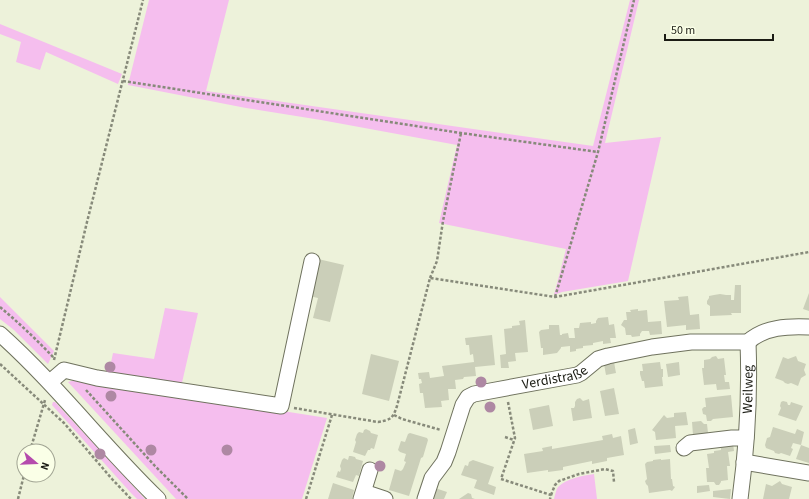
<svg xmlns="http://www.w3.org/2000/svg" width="809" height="499" viewBox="0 0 809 499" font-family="'Source Sans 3',sans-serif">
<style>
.green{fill:#f5beee}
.building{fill:#cbcfb9}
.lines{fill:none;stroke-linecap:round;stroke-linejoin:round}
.minor-casing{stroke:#6f725e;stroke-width:17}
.path{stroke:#878a7a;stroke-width:2.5;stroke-dasharray:3 2;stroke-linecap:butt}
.minor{stroke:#fff;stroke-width:15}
.tree{fill:#ae88a3}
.labels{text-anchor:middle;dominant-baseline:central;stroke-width:3;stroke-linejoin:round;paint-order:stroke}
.street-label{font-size:14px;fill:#1b1c14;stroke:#faffe7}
</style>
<rect width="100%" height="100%" fill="#edf2da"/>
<g class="green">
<polygon points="149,0 229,0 206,91 593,146 630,0 639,0 605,143 661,137 628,281 562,292 554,295 566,249 439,223 457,145 321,120 246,108 128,85"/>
<polygon points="0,24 122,74 118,84 46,52 40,70 16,62 21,42 0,34"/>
<polygon points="0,297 54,351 48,364 14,330 0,319"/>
<polygon points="165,308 198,313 181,387 108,377 113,353 154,359"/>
<polygon points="79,379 327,418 302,499 176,499 68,382"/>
<polygon points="53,402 55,402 145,499 137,499 131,493 52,405"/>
<path d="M594 474 597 499H554C555 495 556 490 558 487 567 478 583 476 594 474Z"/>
</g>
<g class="building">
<polygon points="318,259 344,265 330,322 313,318 318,298 309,296"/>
<polygon points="735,285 741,285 741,313 731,313 732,315 710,316 710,306 707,304 707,301 709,298 709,296 714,295 720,294 726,295 731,295 731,300 734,300"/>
<polygon points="809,293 809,311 803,309"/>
<polygon points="688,296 690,315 699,314 700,329 686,330 686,325 667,327 664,301 679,300 678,297"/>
<polygon points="638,309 638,311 647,310 648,322 661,321 662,334 650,335 649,331 642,331 640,334 640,336 632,337 631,335 626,335 625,328 621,325 624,320 627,320 626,312 631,312 630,310"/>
<polygon points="608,317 609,325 614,324 616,338 610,338 611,343 603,344 603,341 593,343 593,345 583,346 583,348 576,349 576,351 570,352 570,346 561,347 561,348 557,353 543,355 543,348 541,348 539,332 541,330 549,329 549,325 559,325 560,335 562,335 562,334 568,333 569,338 575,338 574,328 579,328 580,323 591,322 591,324 596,323 596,321 598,318"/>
<polygon points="525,320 528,352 515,353 516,361 508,362 509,368 501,368 500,355 506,354 504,329 512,328 512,326 520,325 519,321"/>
<polygon points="492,335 495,365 475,367 476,376 464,377 463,379 455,380 456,389 448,389 449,400 441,401 442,407 425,408 423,393 420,393 419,384 422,383 421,379 419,379 418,373 429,372 430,378 444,376 442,366 474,362 473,354 470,355 469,345 466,345 465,338"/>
<polygon points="371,354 399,361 389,401 362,394"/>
<polygon points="716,356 718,359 724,358 726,375 724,375 725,382 729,382 730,389 717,390 716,384 704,385 702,368 704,368 704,360 710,359 712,357"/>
<polygon points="796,356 798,361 806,364 804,370 806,375 801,378 798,386 791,383 788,384 785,383 783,381 775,378 783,357 788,359"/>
<polygon points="614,362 616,373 606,375 604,364"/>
<polygon points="660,362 661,369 663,369 663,377 662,377 663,386 645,388 644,381 642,381 640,374 640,371 643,371 642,364"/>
<polygon points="679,362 680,375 668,377 666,364"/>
<polygon points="614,388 619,414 605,416 600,391"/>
<polygon points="731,395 733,417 713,419 711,421 707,421 706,415 703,414 702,409 704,407 706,407 705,398"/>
<polygon points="580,398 583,401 589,399 592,418 573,421 571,408 574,408 575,406 575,402 577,399"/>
<polygon points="783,401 787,402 788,405 790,405 791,402 803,406 796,421 778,415 781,408 780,406 781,402"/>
<polygon points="549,405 553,426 533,430 529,409"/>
<polygon points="686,412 688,425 675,426 676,438 656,440 655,432 652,430 664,415 667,418 674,417 674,413"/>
<polygon points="701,421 704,424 707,424 708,433 693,435 692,422"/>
<polygon points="773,427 795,434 797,429 804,432 801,445 793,443 791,448 793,449 790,456 781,453 779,454 775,453 774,451 766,448 765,445 767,438 770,437"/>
<polygon points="635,428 638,443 630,445 628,430"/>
<polygon points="366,429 370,431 371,433 378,435 374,449 371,448 370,450 368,450 365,456 353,452 356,442 355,440 357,434 359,432 363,433 364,430"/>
<polygon points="410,433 427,438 428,440 423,457 421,458 409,496 389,490 395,469 401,471 403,469 406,462 404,461 406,454 400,452 398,450 401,441 405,442 408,434"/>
<polygon points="612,434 613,438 621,436 624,455 607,458 607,461 592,464 592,461 563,467 563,470 548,472 548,470 527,473 524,454 543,451 542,448 552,446 552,449 603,440 602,436"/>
<polygon points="733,443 734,451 728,452 730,466 727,466 728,480 721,481 721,482 719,485 716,485 714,482 707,482 706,468 709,468 707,454 714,453 714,451 721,450 721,445"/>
<polygon points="670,445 671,452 655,454 654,446"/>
<polygon points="801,445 809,448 809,463 796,459"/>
<polygon points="349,456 351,456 355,457 356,459 363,461 359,476 356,475 353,482 336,477 338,471 340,472 341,469 340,466 342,460 344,458 348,460"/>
<polygon points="661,459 661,460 670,459 671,479 672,479 673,486 675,487 672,491 670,490 649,493 648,486 646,484 645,481 647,479 645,464 647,462 653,461 653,460"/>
<polygon points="473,460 494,467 488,484 496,487 494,495 474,488 477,480 461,475 465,465 468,466 469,462"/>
<polygon points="780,481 782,484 792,487 789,499 763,499 766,484 772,486"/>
<polygon points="333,483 354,490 352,499 328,499"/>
<polygon points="709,485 710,491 697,493 697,486"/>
<polygon points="435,488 447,492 444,499 432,499"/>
<polygon points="731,489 730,499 713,497 713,491"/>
<polygon points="468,493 471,494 472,498 475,499 459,499"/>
</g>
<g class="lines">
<g class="minor-casing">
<g id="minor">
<path d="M0 334C57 385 103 446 158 499"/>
<path d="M748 342C764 327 788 326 809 327"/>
<polyline points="50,382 64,370 97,378 281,406 312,261"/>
<polyline points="684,448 690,443 732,438 746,438"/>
<polyline points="744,462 809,473"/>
<polyline points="364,492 385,499"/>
<polyline points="361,499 370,470"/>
<path id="s1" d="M425 499 432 478 444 462 448 452 463 405 468 397 474 394 577 375 581 373 598 359 608 356 652 347 691 342H748"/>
<path id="s2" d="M740 499C747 447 750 394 748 342"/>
</g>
</g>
<g class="path">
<polyline points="123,81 461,133 598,152"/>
<polyline points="430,278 437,261 443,221 461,133"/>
<polyline points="555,297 598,152 634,0"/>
<path d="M0 307C19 323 37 340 54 358"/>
<polyline points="54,360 87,222 143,0"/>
<polyline points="0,364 64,423 112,479 131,499"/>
<polyline points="86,390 155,466 188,499"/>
<polyline points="508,402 515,438 501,479 551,495 550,499"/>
<path d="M294 408 378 422C391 420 393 418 397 406L430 278 555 297 809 252"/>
<polyline points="394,415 402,419 441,430"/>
<polyline points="505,437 514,440"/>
<polyline points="30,451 45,400"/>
<polyline points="551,495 555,485 559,481 579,474 605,469 613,471 614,482"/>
<polyline points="18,499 24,475"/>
<polyline points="306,499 332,415"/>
</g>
<use href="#minor" class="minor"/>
</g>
<g class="tree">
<circle cx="110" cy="367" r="5.5"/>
<circle cx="481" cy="382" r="5.5"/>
<circle cx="111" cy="396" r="5.5"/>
<circle cx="490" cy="407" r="5.5"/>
<circle cx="151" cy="450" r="5.5"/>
<circle cx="227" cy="450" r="5.5"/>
<circle cx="100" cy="454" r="5.5"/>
<circle cx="380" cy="466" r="5.5"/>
</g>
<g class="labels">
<g class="street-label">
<text stroke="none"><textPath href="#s1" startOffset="201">Verdistraße</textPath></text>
<text stroke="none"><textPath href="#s2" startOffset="110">Weilweg</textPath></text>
</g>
</g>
<g transform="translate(36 463) rotate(109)"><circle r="19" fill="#faffe7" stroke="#a1a493"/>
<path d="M0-3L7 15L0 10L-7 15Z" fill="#b54bad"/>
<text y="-6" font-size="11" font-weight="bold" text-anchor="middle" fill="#1b1c14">N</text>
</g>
<path d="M665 34v6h108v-6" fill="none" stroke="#1b1c14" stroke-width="2"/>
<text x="671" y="34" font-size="12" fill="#1b1c14" stroke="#faffe7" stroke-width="3" paint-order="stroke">50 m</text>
</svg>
